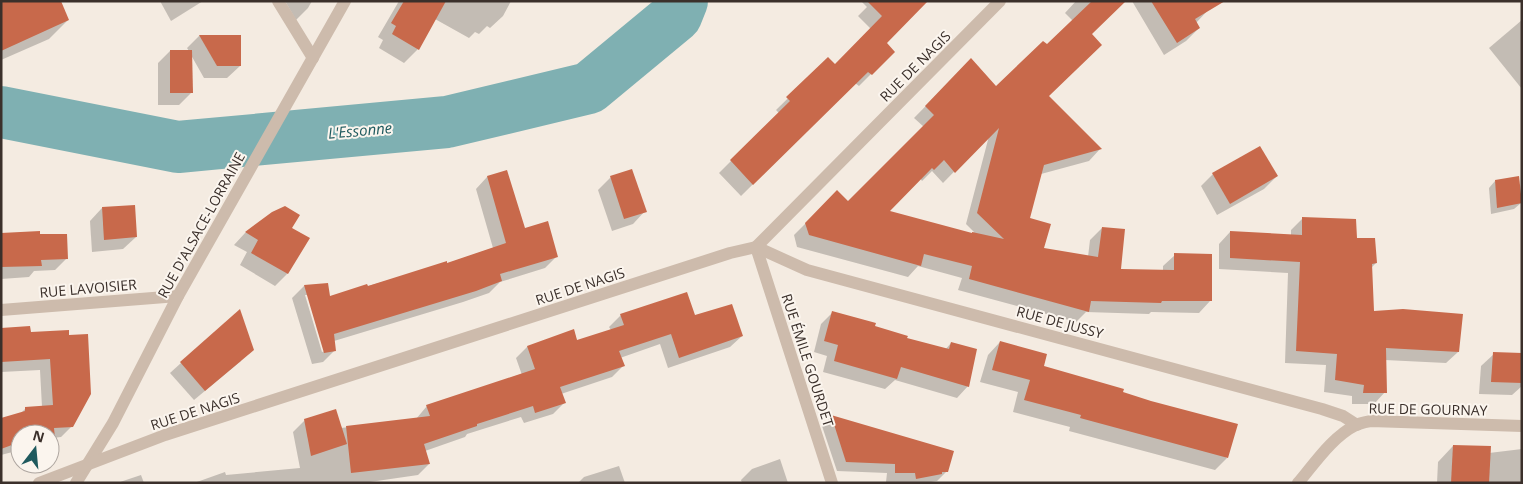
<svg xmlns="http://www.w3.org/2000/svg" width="1523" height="484" viewBox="0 0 1523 484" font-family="'Open Sans',sans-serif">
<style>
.shadow{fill:#0003;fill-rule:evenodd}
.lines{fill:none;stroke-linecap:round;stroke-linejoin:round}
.river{stroke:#7fb0b2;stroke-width:52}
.building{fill:#c8694b;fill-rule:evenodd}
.minor{stroke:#cdbbac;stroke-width:12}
.tertiary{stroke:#cdbbac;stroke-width:12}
.labels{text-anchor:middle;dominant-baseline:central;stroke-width:4;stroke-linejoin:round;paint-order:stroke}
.street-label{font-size:14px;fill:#3b302b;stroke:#fbf5ee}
.water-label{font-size:15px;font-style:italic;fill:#1f5a5e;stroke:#fbf5ee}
</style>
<rect width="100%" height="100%" fill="#f4ebe1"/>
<g class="shadow">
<polygon points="1,1 68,20 49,39 1,60"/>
<polygon points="160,1 203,1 171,21"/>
<polygon points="285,1 312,1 308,8 296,20"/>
<polygon points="399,1 511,1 503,16 490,28 487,26 479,34 475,32 469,38 435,19 418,49 404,63 379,48 383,40 378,37"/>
<polygon points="861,1 923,1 885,43 893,52 859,86 855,83 741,196 719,173 779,113 776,110 828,59 835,66 871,29 858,16 867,7"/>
<path d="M1076 1H1125L1090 34 1047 96 1100 149 1089 161 1041 174 1028 219 1043 249 1088 257 1090 240 1102 228 1120 270 1163 271V266L1175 255 1210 301 1199 313 1151 312 1149 314 1086 312 1076 322 958 290 962 278 918 266 908 277 797 247 794 235 837 192 848 203 924 127 914 118 971 60 996 88 1047 46 1073 21 1065 13ZM989 136 966 224 974 232 971 234 887 211 920 178 922 181 932 171 943 183Z"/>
<polygon points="1132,1 1208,1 1209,9 1196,23 1199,28 1186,41 1164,55"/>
<polygon points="1522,20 1522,89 1489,48"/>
<polygon points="199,36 240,36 240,66 227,78 204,78 191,55 191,93 179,105 158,105 158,63 170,51 189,51 187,48"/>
<path d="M506 171 524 229 557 256 545 268 500 282 489 293 463 302 334 341 335 350 323 362 312 364 292 298 304 286 327 284 329 297 446 264 493 248 476 189 487 177ZM305 295H308L325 351 322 352Z"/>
<polygon points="1213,174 1277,176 1264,189 1217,215 1201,186"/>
<polygon points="611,177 645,211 633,224 612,231 598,190"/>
<polygon points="1495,181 1521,203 1514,209 1491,214 1489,188"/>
<polygon points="133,206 136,237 123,249 92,252 90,221 102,208"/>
<polygon points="273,214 291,228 308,239 287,274 275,286 240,265 247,252 234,245 245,233"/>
<polygon points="1303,218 1356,240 1376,263 1371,268 1373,312 1458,352 1446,363 1385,360 1385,392 1374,404 1352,404 1352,396 1324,392 1326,365 1285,363 1288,273 1219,269 1219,244 1230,232 1291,236 1291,230"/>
<polygon points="1,234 39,235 67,258 55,270 34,271 29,277 1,279"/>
<polygon points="832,313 905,339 945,350 951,343 968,386 957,398 895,380 885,389 823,372 827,356 814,352 821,324"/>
<polygon points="621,315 694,317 742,336 730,347 668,368 660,344 620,358 623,366 612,377 561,394 564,403 553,414 524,423 521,417 467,434 465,437 425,451 429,464 418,475 363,483 194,483 225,472 226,475 300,468 293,432 305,420 341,428 416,419 427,406 522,375 516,358 527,347 574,331 577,341 611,330 609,327"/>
<polygon points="1,329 29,334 68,331 72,426 61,437 53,438 50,441 50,434 20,434 20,450 1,455 1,420 20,414 26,408 42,407 40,370 1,372"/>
<polygon points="1000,342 1043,367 1121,393 1227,458 1215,470 1069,431 1070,427 1013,412 1018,392 980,382 988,355"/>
<polygon points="1494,354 1522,355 1522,386 1512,395 1479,394 1481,366"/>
<polygon points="241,361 194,400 170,373 181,363"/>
<polygon points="831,417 952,451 947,471 937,481 931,482 906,483 886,482 887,473 837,471 822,426"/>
<polygon points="1453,446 1489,453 1522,449 1522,483 1437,483 1438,462"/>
<polygon points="780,459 788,483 742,483 741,480 752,469"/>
<polygon points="619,466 625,483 578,483 584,477"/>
<polygon points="141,475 144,483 118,483 123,481"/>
</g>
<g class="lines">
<polyline class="river" points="1,112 178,147 447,122 589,88 676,16 682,1"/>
</g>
<g class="building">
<polygon points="1,1 61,1 69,20 1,51"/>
<polygon points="404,1 446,1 419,50 392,34 396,26 391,23"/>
<polygon points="867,1 928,1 887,43 895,52 872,75 868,72 753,185 730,160 790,101 786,97 828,57 835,64 882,16"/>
<path d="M1092 1H1126L1092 34 1102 45 1049 96 1102 149 1044 165 1030 218 1051 224 1044 248 1098 257 1102 227 1125 229 1121 269 1174 270V253L1212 254V301H1162L1161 303 1091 301 1089 312 969 279 972 266 924 254 921 266 809 235 805 223 837 190 848 201 934 115 925 106 971 58 996 86 1043 41 1047 44ZM999 128 977 213 1004 239 972 232V233L890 211 932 168 934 170 944 160 955 173Z"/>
<polygon points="1151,1 1225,1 1195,19 1200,28 1177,43"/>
<polygon points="199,35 241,35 241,66 217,66"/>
<polygon points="170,50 192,50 193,93 170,93"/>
<polygon points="1260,146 1278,176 1230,204 1212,173"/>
<polygon points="632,169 647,212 624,219 610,176"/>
<polygon points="507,170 525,228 548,221 558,257 500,274 502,281 476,291 334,334 336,351 324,353 304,285 328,283 330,296 367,284 368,286 447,261 447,263 506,243 487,176"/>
<polygon points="1519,176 1522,203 1497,208 1495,180"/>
<polygon points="135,205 137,237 104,240 102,207"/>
<polygon points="285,206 300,215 292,228 310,238 288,274 251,253 258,240 245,232 272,212"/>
<polygon points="1302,217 1356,219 1357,238 1375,238 1377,263 1372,264 1374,311 1403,309 1463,314 1459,352 1386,348 1387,393 1363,393 1364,385 1335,380 1337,354 1296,351 1300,262 1230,258 1230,231 1302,235"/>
<polygon points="40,231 40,234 67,234 68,259 41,260 42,266 1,267 1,233"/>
<polygon points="687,292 695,315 732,304 743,336 679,358 671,334 619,351 625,366 560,387 566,403 535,413 533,406 477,424 477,426 424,444 430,464 351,473 346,426 430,416 426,405 535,369 527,346 574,329 577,340 624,325 620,314"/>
<polygon points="240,309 254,350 205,391 180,362"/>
<polygon points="832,311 876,323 875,326 908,336 907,338 949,349 951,342 977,349 969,387 901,367 897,379 834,361 838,345 824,341"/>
<polygon points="30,326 31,332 69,330 69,335 88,334 91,394 73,427 54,428 55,438 50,438 50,434 20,434 20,442 1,449 1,418 25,411 25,407 53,405 50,359 1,362 1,328"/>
<polygon points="1000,341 1047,354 1044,366 1124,389 1123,392 1151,401 1238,424 1228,458 1080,418 1081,415 1024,400 1030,380 992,370"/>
<polygon points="1493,352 1522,353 1522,383 1491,382"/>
<polygon points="336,409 347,444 311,456 304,419"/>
<polygon points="831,415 954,451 948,472 942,472 942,474 916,479 915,473 895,473 895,464 846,462"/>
<polygon points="1453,445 1491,446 1489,483 1451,483"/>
</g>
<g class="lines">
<g class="minor">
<polyline points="278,1 313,58"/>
<polyline points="1,310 178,296"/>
<polyline points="76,483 113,423 178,296 345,1"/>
<polyline points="832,483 756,247 1000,1"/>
</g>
<g class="tertiary">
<polyline points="39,483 165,435 730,253 756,247 807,270 1322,409 1343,416 1357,425"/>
<path d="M1298 483C1315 463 1332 437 1356 425 1360 423 1366 422 1371 421L1522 426"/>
</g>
</g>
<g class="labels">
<g class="street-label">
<text transform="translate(915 66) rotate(-45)">RUE DE NAGIS</text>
<text transform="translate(201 225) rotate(-61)">RUE D'ALSACE-LORRAINE</text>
<text transform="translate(580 286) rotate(-18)">RUE DE NAGIS</text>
<text transform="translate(88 288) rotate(-5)">RUE LAVOISIER</text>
<text transform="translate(1060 322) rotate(15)">RUE DE JUSSY</text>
<text transform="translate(808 360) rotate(72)">RUE ÉMILE GOURDET</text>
<text transform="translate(1428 409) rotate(1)">RUE DE GOURNAY</text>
<text transform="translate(195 411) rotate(-18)">RUE DE NAGIS</text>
</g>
<g class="water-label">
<text transform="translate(360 130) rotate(-5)">L'Essonne</text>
</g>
</g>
<rect width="1523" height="484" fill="none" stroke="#3b302b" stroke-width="5"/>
<g transform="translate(35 449) rotate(16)"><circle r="24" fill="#fbf5ee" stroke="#aea6a0"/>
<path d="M0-4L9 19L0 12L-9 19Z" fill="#1f5a5e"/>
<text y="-8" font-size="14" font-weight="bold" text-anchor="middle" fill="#3b302b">N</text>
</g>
</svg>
